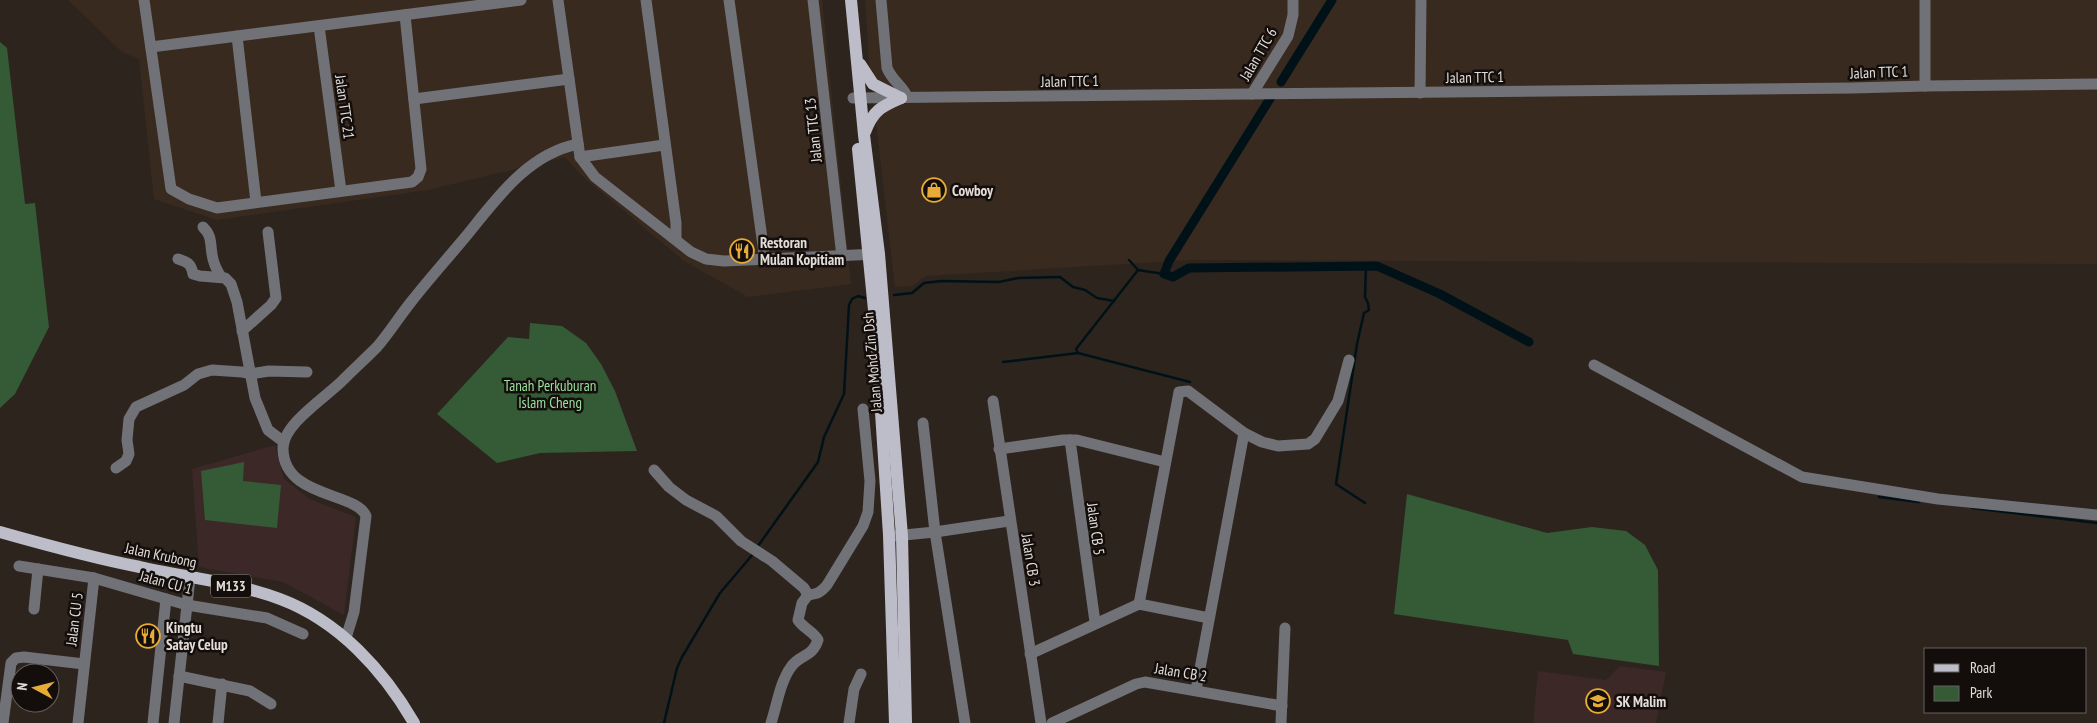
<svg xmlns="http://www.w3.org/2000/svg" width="2097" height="723" viewBox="0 0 2097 723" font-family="'PT Sans Narrow',sans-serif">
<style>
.built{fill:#392a20}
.education{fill:#3c2827}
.green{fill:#345a36}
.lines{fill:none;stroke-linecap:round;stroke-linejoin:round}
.stream{stroke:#001218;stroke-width:2.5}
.canal{stroke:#001218;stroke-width:9}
.minor{stroke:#717277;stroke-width:11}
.major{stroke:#bdbdc9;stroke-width:12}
.labels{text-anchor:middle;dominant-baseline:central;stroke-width:5;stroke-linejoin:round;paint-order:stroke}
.shield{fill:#130e0b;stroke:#a59f9b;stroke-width:1}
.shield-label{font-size:14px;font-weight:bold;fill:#e3ddd9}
.street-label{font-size:15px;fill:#e3ddd9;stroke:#130e0b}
.poi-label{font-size:15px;font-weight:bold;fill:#e3ddd9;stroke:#130e0b;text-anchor:start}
.park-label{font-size:15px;fill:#99e09d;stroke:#130e0b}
</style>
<rect width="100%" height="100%" fill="#2d241e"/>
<g class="built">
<polygon points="68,0 822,0 851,284 748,297 684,261 582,176 565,157 428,190 217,220 154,199 139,59 122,52"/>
<polygon points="865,0 2097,0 2097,264 1191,260 926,276 912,286 895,287 869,62"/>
</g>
<g class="education">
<polygon points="275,445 284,479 310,499 356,517 344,615 283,582 199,567 192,469"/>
<polygon points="1620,666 1666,672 1656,723 1533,723 1538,671 1606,680"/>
</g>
<g class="green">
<polygon points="0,42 7,48 25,204 35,203 49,327 15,394 0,408"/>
<polygon points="530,323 562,326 586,343 601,364 615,391 637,451 540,453 497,463 437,414 508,337 529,339"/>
<polygon points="244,462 243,481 281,485 277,528 205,520 201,471"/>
<polygon points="1407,494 1547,533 1592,527 1626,531 1645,545 1658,570 1659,666 1573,654 1568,640 1394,614"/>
</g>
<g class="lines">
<g class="stream">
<polyline points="1129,260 1138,270"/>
<polyline points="1164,274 1138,270 1076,349 1078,353 1190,382"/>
<polyline points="894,295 912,293 924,283 941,281 999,282 1018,278 1060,277 1073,287 1085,290 1097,298 1114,301"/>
<polyline points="1003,362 1078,353"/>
<polyline points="1879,497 1919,502"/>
<polyline points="1365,503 1336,484 1357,344 1364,313 1369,310 1368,303 1365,297 1366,265"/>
<polyline points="1972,508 2097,523"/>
<polyline points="758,546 818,462 824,437 844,394 849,305 852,299 858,296 865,298"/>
<polyline points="664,723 677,668 682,657 720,593 753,554"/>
</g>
<g class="canal">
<polyline points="1281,82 1332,0"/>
<polyline points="1271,97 1169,261 1164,274 1173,277 1189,268 1377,266 1440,294 1529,342"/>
</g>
<g class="minor">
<polyline points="144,0 171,189 189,199 217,208 412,182 418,177 421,169 405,15"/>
<polyline points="558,0 580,157 595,177 691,252 706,259 724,261 877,254"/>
<polyline points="646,0 676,223 676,238"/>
<polyline points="729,0 765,260"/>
<polyline points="813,0 842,257"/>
<path d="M881 0 887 68C893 82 904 87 907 97"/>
<polyline points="1925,0 1925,86"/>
<polyline points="319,26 341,191"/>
<polyline points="237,36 256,202"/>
<polyline points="151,47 521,0"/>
<polyline points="1420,93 1421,0"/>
<polyline points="1252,94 1288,36 1293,15 1293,0"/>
<polyline points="853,98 1853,88 1925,86 2097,84"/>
<polyline points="414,99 569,79"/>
<polyline points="580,157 664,145"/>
<path d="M203 227C212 236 210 242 212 254 213 263 216 269 221 277"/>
<path d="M178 259C187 262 191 263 193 274L200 276 225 278 231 284 237 302 255 398 268 430 284 442"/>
<polyline points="242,331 271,305 276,298 268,232"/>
<polyline points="1594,365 1802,477 1938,499 2097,515"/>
<polyline points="993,401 1041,723"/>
<polyline points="923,423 935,532 965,723"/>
<polyline points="1070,440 1095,622"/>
<polyline points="999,449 1063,440 1077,440 1165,462"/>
<polyline points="116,468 126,461 129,454 127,440 129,419 136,407 184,385 198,374 212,370 242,372 250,374 269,371 307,372"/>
<path d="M654 470 669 487 686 500 716 516 741 541 772 561 804 588 808 595C818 594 821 592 827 585L863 526 868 512 870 481 863 409"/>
<polyline points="894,536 935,532 1009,521"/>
<polyline points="19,566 94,578 187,605 267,618 303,634"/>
<polyline points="1139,604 1179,392 1188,391 1244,433 1262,442 1278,446 1308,444 1315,439 1338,401 1349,360"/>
<polyline points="34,609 38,569"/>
<path d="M346 638 354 612 366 516C356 492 284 498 283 449 282 424 328 396 344 379 355 368 366 358 377 347 389 333 399 317 411 302 429 279 448 258 467 235 497 198 528 154 578 144"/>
<polyline points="1030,654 1139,604 1209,618"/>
<polyline points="179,676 250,691 271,704"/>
<polyline points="1196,690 1244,433"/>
<polyline points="3,723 11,663 16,658 24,657 84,664"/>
<polyline points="78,723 94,578"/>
<polyline points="153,723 166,599"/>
<polyline points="174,723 190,578"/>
<polyline points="218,723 222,684"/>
<path d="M771 723C777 705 780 682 791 667 800 654 812 658 818 640 814 632 803 628 798 620L802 603 808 595"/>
<polyline points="849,723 854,689 861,674"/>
<polyline points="1052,723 1136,684 1145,682 1282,706"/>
<polyline points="1281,723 1285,628"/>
</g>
<g class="major">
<polyline points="851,0 864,135 879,254 902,536 906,723"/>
<polyline points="860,64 873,84 901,98"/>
<path d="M865 132C873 111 880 107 901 98"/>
<polyline points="858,149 875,320 889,535 895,723"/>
<path d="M0 532C46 545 93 558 140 567 185 577 238 583 280 599 339 621 384 671 414 723"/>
</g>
</g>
<defs>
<g id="shop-ring" transform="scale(1.25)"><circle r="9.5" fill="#130e0b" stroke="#e7ac37" stroke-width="1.5"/><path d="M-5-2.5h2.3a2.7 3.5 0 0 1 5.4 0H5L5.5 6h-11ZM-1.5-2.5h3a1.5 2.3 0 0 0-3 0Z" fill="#e7ac37"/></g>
<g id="restaurant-ring" transform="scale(1.25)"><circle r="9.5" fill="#130e0b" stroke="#e7ac37" stroke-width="1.5"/><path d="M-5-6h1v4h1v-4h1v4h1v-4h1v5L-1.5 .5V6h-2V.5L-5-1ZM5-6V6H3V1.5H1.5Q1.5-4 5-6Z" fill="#e7ac37"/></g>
<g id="school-ring" transform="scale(1.25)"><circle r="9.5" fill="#130e0b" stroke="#e7ac37" stroke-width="1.5"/><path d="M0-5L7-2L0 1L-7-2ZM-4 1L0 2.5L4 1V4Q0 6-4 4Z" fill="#e7ac37"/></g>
</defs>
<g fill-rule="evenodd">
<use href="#shop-ring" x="934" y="190"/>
<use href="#restaurant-ring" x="742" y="251"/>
<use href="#restaurant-ring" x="148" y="636"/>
<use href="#school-ring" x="1598" y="701"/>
</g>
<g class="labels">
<rect class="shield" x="211" y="574.5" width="40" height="23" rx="4"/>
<g class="shield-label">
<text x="231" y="586">M133</text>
</g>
<g class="street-label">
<text transform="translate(1258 54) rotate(-60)">Jalan TTC 6</text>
<text transform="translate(1879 72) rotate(-2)">Jalan TTC 1</text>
<text transform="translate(1475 77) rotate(-1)">Jalan TTC 1</text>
<text transform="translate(1070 81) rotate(-1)">Jalan TTC 1</text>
<text transform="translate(345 107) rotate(82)">Jalan TTC 21</text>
<text transform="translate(813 130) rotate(-96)">Jalan TTC 13</text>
<text transform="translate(872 362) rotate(-95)">Jalan Mohd Zin Dsh</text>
<text transform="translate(1096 529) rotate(82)">Jalan CB 5</text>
<text transform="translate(161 555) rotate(12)">Jalan Krubong</text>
<text transform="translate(1031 560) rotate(81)">Jalan CB 3</text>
<text transform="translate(166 582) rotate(15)">Jalan CU 1</text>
<text transform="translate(74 619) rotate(-83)">Jalan CU 5</text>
<text transform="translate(1181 672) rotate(9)">Jalan CB 2</text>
</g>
<g class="poi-label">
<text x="952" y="190">Cowboy</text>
<text x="760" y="242">Restoran<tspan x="760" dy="17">Mulan Kopitiam</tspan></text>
<text x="166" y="627">Kingtu<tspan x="166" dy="17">Satay Celup</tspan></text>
<text x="1616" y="701">SK Malim</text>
</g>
<g class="park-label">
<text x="550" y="385">Tanah Perkuburan<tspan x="550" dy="17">Islam Cheng</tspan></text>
</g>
</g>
<rect x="1924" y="648" width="162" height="65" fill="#130e0b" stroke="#66615d"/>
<rect x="1934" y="664" width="25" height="8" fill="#bdbdc9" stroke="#66615d"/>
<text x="1970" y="673" font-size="15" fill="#e3ddd9">Road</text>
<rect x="1934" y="686" width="25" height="15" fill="#345a36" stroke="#66615d"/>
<text x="1970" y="698" font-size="15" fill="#e3ddd9">Park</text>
<g transform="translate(35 688) rotate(277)"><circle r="24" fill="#130e0b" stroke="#66615d"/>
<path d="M0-4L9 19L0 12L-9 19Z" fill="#e7ac37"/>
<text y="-8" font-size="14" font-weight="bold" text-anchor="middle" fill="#e3ddd9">N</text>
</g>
</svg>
